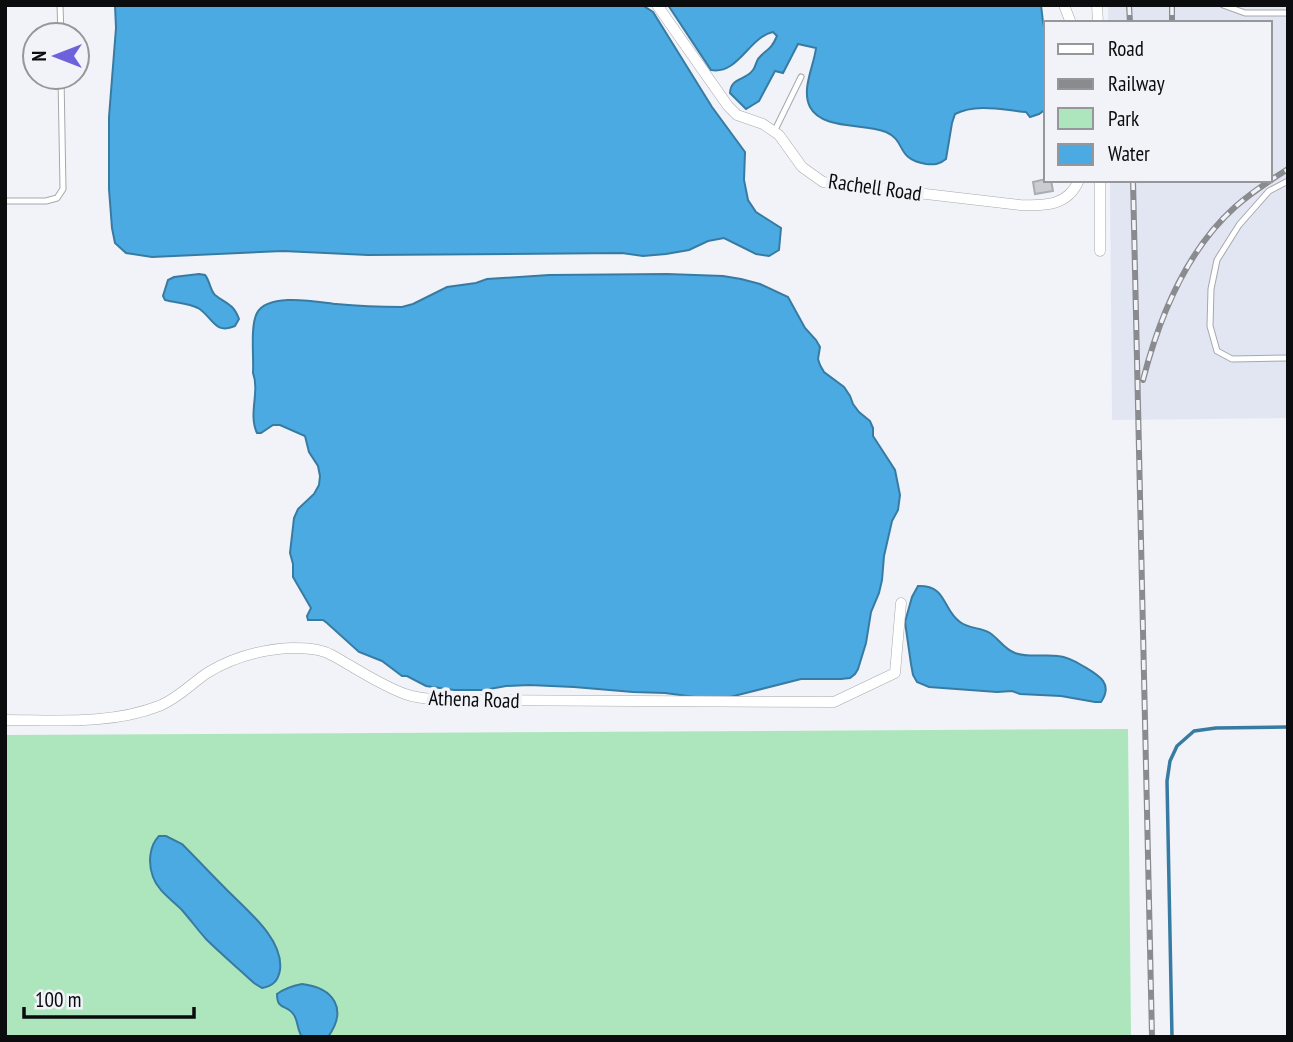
<svg xmlns="http://www.w3.org/2000/svg" width="1293" height="1042" viewBox="0 0 1293 1042" font-family="'PT Sans Narrow',sans-serif">
<style>
.built{fill:#e2e6f3}
.green{fill:#ade6bc}
.water{fill:#4caae2;stroke:#387ba2;stroke-width:2}
.lines{fill:none;stroke-linecap:round;stroke-linejoin:round}
.stream{stroke:#387ba2;stroke-width:3.5}
.building{fill:#caccd1;stroke:#aaacb0;stroke-width:2}
.service-casing{stroke:#a6a8ac;stroke-width:7}
.minor-casing{stroke:#a6a8ac;stroke-width:11}
.service{stroke:#fff;stroke-width:5}
.minor{stroke:#fff;stroke-width:10}
.rail-casing{stroke:#898b8e;stroke-width:6}
.rail{stroke:#f1f3f8;stroke-width:3.5;stroke-dasharray:10;stroke-linecap:butt}
.labels{text-anchor:middle;dominant-baseline:central;stroke-width:7;stroke-linejoin:round;paint-order:stroke}
.street-label{font-size:21px;fill:#0b0c0d;stroke:#f1f3f8}
</style>
<rect width="100%" height="100%" fill="#f1f3f8"/>
<polygon class="built" points="1108,5 1288,5 1288,418 1112,420 1110,180 1270,180 1270,23 1108,23"/>
<polygon class="green" points="1128,729 1131,1037 5,1037 5,735"/>
<g class="water">
<polygon points="115,5 642,5 653,12 712,107 745,152 744,180 748,200 756,212 781,228 779,250 769,256 756,254 724,238 708,241 689,250 666,254 643,256 622,253 368,255 283,251 152,257 126,253 115,243 112,228 109,189 109,117 116,28"/>
<path d="M668 5H1041L1043 22 1046 35V109L1039 114 1030 117 1026 112C1003 110 977 103 955 114L952 123 946 159C940 164 935 165 926 164 895 159 907 141 886 132 864 123 822 130 810 107 801 89 814 66 816 48L798 44 783 73 775 71 759 101 746 109 730 93C731 77 745 81 753 70 756 66 756 62 758 59 767 48 770 52 777 36L773 32C749 37 738 75 711 70Z"/>
<path d="M199 274 205 275C210 281 210 290 215 295 226 304 233 303 239 319L235 326C214 335 213 317 198 308 188 303 176 303 165 300L163 296 168 280 174 277Z"/>
<path d="M667 274 723 276 741 279 760 284 788 297 805 328 816 340 820 347 818 359 820 365 824 372 844 387 850 396 853 404 859 412 870 421 873 428V436L895 470 900 495 898 510 892 521 884 556 882 580 879 593 871 612 866 643 858 669 855 674 850 678 841 679H801L730 697H695L665 693 633 692 574 687 529 685 506 686 484 690H454L426 686 407 676H402L382 661 359 652 327 623 323 620H308L307 616 311 608 293 577V564L290 553 294 518 298 509 314 494 319 485 320 476 318 466 309 452 305 436 280 425H273L261 433H257C248 414 260 392 253 373 254 357 250 326 257 313 268 292 318 302 336 304 357 306 380 307 402 307L413 304 447 287 476 283 487 279 549 275Z"/>
<path d="M918 586C947 585 942 609 960 622 969 629 980 627 990 633 999 639 1004 649 1015 653 1029 658 1044 654 1058 656 1067 657 1075 661 1083 666 1098 675 1114 683 1101 702H1095L1061 696 1020 694 1012 691 997 692 929 687 917 682 913 675 911 664 905 622 912 597Z"/>
<path d="M159 836H166L182 844C196 858 210 873 224 887 244 908 284 938 280 970 278 981 273 986 262 988L254 983C238 968 221 954 206 939 197 929 190 919 181 909 171 899 158 891 153 877 148 864 149 846 159 836Z"/>
<path d="M302 984C334 988 348 1009 328 1037H302C297 1029 298 1021 294 1015 287 1004 277 1011 277 994 285 988 292 986 302 984Z"/>
</g>
<g class="lines">
<polyline class="stream" points="1172,1037 1167,781 1170,761 1177,746 1194,731 1216,728 1288,727"/>
</g>
<polygon class="building" points="1046,179 1051,180 1053,191 1035,194 1033,182"/>
<g class="lines">
<g class="service-casing">
<g id="service">
<polyline points="60,5 61,35"/>
<polyline points="1223,5 1245,13 1288,13"/>
<polyline points="774,132 801,77"/>
<polyline points="1288,181 1269,191 1239,225 1217,260 1211,289 1210,326 1217,351 1232,359 1288,358"/>
<polyline points="5,201 46,201 57,198 63,189 61,77"/>
</g>
</g>
<g class="minor-casing">
<g id="minor">
<path d="M657 5 728 106 737 115 763 124 779 135 802 167 823 182 1020 205C1045 206 1068 206 1079 180"/>
<polyline points="1064,5 1071,23"/>
<polyline points="1097,5 1098,23"/>
<polyline points="1100,180 1100,251"/>
<path d="M5 720C56 720 110 725 159 706 177 699 191 684 207 673 233 657 263 649 293 648 304 648 314 648 325 652 331 654 337 658 344 662 363 673 383 686 405 694 418 699 433 699 447 700L834 702 895 673 901 603"/>
</g>
</g>
<use href="#service" class="service"/>
<use href="#minor" class="minor"/>
<g class="rail-casing">
<g id="rail">
<polyline points="1129,5 1130,23"/>
<polyline points="1172,5 1172,23"/>
<polyline points="1133,180 1152,1037"/>
<path d="M1143 380C1159 318 1187 250 1235 207 1252 192 1269 181 1288 169"/>
</g>
</g>
<use href="#rail" class="rail"/>
</g>
<g class="labels">
<g class="street-label">
<text transform="translate(875 187) rotate(8)">Rachell Road</text>
<text transform="translate(474 699) rotate(2)">Athena Road</text>
</g>
</g>
<rect width="1293" height="1042" fill="none" stroke="#0b0c0d" stroke-width="14"/>
<rect x="1044" y="21" width="228" height="161" fill="#f1f3f8" stroke="#95979a" stroke-width="2"/>
<rect x="1058" y="44" width="35" height="10" fill="#ffffff" stroke="#95979a" stroke-width="2"/>
<text x="1108" y="56" font-size="21" fill="#0b0c0d">Road</text>
<rect x="1058" y="79" width="35" height="10" fill="#898b8e" stroke="#95979a" stroke-width="2"/>
<text x="1108" y="91" font-size="21" fill="#0b0c0d">Railway</text>
<rect x="1058" y="108" width="35" height="21" fill="#ade6bc" stroke="#95979a" stroke-width="2"/>
<text x="1108" y="126" font-size="21" fill="#0b0c0d">Park</text>
<rect x="1058" y="144" width="35" height="21" fill="#4caae2" stroke="#95979a" stroke-width="2"/>
<text x="1108" y="161" font-size="21" fill="#0b0c0d">Water</text>
<g transform="translate(56 56) rotate(270)"><circle r="33" fill="#f1f3f8" stroke="#95979a" stroke-width="2"/>
<path d="M0-5L12 26L0 18L-12 26Z" fill="#6d62dc"/>
<text y="-10" font-size="19" font-weight="bold" text-anchor="middle" fill="#0b0c0d">N</text>
</g>
<path d="M24 1007v10h170v-10" fill="none" stroke="#0b0c0d" stroke-width="3.5"/>
<text x="35" y="1007" font-size="21" fill="#0b0c0d" stroke="#f1f3f8" stroke-width="5" paint-order="stroke">100 m</text>
</svg>
